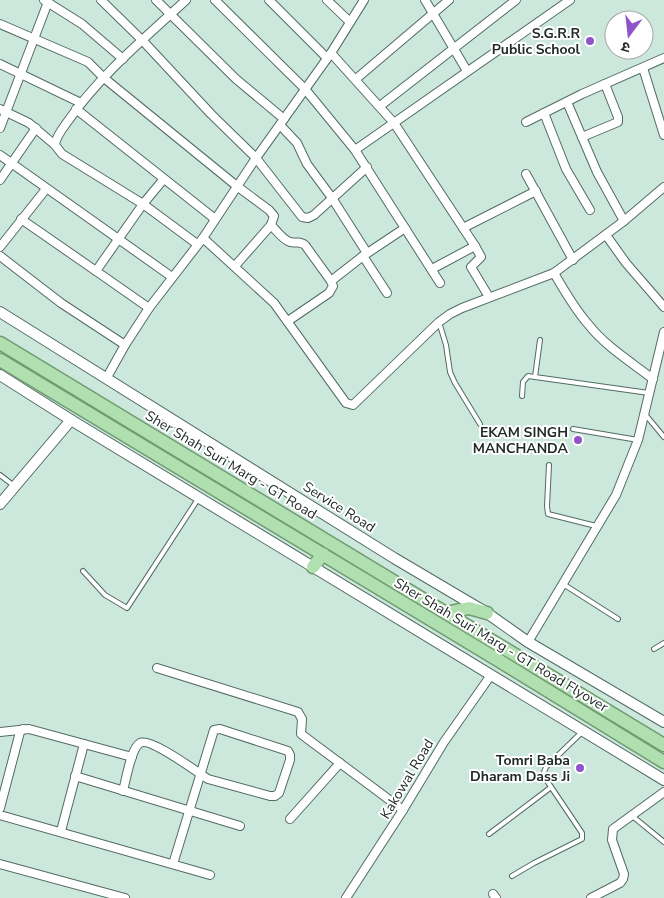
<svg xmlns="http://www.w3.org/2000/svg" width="664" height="898" viewBox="0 0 664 898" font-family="'Nunito Sans','Noto Sans Devanagari',sans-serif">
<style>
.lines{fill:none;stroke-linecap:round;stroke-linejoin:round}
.service-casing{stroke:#536b62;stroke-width:6}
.minor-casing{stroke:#536b62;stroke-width:10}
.tertiary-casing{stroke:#536b62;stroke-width:12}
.trunk-casing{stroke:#719b72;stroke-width:15}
.service{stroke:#fff;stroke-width:4}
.minor{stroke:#fff;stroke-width:8}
.tertiary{stroke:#fff;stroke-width:10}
.trunk{stroke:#b0e0af;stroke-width:12}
.poi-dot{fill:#9053c9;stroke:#fff;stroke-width:2}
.labels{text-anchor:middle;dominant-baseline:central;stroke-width:4;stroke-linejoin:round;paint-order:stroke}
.poi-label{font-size:14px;font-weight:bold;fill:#202a26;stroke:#fff;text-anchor:end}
.street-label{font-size:14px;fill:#202a26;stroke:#fff}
</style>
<rect width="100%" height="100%" fill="#cce8dd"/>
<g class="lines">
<g class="service-casing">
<g id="service">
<polyline points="439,322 446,345 450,372 455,383 480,424"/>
<polyline points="535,377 540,340"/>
<polyline points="522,396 523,382 528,376 649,393"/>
<polyline points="644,413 664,437"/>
<polyline points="573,429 638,440"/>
<polyline points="549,465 547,506 548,514 596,526"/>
<polyline points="0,475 13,485"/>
<polyline points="83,571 105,595 127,608 198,499"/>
<polyline points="563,584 618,619"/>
<polyline points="654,649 664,643"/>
<polyline points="631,815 664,842"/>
<polyline points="489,834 550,788"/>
<polyline points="512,876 534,863 582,839 582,833 543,775 546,767 582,732"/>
</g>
</g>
<g class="minor-casing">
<g id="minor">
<polyline points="44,0 82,24 123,59"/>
<polyline points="101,0 143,41 211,114 256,158 302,217 308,218 314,215 367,167"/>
<polyline points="156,0 236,79 284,119"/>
<path d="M186 0C145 38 100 75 68 121 63 128 56 136 55 145L62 154 143 204 197 244"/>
<polyline points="215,0 305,89 355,150 440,283"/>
<polyline points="269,0 327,58"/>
<polyline points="327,0 350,22"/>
<polyline points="425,0 467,71"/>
<polyline points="0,24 88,62 104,78 238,187 269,210 274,216 271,225 235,266"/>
<polyline points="331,53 394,123 475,246 481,257 471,267 489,297"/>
<polyline points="0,64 81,103"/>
<polyline points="643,68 664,135"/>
<polyline points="356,79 449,0"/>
<polyline points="567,102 597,172 624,221"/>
<polyline points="380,106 516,0"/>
<polyline points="0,109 29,123 55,145"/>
<polyline points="76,109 215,219"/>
<polyline points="544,113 566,169 590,210"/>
<polyline points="526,122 582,94 664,58"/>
<polyline points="280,125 297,143 307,164 332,198 367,253"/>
<polyline points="0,128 48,2"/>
<polyline points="582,137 618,122 618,117 605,84"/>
<polyline points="355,150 570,0"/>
<polyline points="0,155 172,277"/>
<polyline points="526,174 573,260"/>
<polyline points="0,180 36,128"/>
<polyline points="21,219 96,271"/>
<path d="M271 225C276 230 283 240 290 242 296 244 299 240 305 245L331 281 333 286 329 293 288 321"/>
<polyline points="463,228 536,191"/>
<polyline points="606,235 626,263 664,307"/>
<polyline points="203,238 274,303 346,403 353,405 439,322 450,314 462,308 554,273 624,221 664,187"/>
<polyline points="0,247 46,189"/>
<polyline points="0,256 61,303 125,345"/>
<polyline points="363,256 387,293"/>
<polyline points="432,269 475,246"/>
<path d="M554 273C564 290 574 308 588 324 605 346 631 362 653 379"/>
<polyline points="331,281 363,256 405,228"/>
<polyline points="149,308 96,271 143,204 163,180"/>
<polyline points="106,379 125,345 149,308 203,238 256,158 331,53 364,0"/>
<polyline points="528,642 616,495 638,440 664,332"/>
<polyline points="157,668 298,712 302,719 301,734 305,737 403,810"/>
<polyline points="0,732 29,729 132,757"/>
<polyline points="75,776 240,826"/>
<path d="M123 791C126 780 131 748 140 743 150 737 197 772 208 779L270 796H275L279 793 290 760V755L288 751 220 729 214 730 173 864"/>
<polyline points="0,808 20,732 23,729"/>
<polyline points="0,815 210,875"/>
<polyline points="290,819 340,763"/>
<polyline points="61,831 84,744"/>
<polyline points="0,864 125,898"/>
<polyline points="493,894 496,898"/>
<polyline points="346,898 403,810 444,742 491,675"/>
<polyline points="591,898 620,883 623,879 624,874 612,840 613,829 664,792"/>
</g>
</g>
<g class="tertiary-casing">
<g id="tertiary">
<polyline points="0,312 394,558 487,613 528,642 664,722"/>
<polyline points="0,375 71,420 664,780"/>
<polyline points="0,504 71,420"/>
</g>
</g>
<g class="trunk-casing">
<g id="trunk">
<polyline points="0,343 664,745"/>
<polyline points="0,360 498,660 664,762"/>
<polyline points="313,567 323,554"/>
<polyline points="446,613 469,608 487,613"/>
</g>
</g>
<use href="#service" class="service"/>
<use href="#minor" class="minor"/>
<use href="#tertiary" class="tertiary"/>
<use href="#trunk" class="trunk"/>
</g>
<g class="poi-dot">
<circle cx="590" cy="41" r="5"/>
<circle cx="578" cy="440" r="5"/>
<circle cx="580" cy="768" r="5"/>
</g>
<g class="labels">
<g class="poi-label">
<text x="580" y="33">S.G.R.R<tspan x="580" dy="16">Public School</tspan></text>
<text x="568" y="432">EKAM SINGH<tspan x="568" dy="16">MANCHANDA</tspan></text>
<text x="570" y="760">Tomri Baba<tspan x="570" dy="16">Dharam Dass Ji</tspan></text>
</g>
<g class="street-label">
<text transform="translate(231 465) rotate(31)">Sher Shah Suri Marg - GT Road</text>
<text transform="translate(339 507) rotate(32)">Service Road</text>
<text transform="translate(501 645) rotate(31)">Sher Shah Suri Marg - GT Road Flyover</text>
<text transform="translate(407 779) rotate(-59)">Kakowal Road</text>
</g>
</g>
<g transform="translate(629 35) rotate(195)"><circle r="24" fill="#ffffff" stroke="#a6aaa8"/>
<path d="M0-4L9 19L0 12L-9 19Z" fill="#9053c9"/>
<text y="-8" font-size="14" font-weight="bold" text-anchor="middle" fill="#202a26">उ</text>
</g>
</svg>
